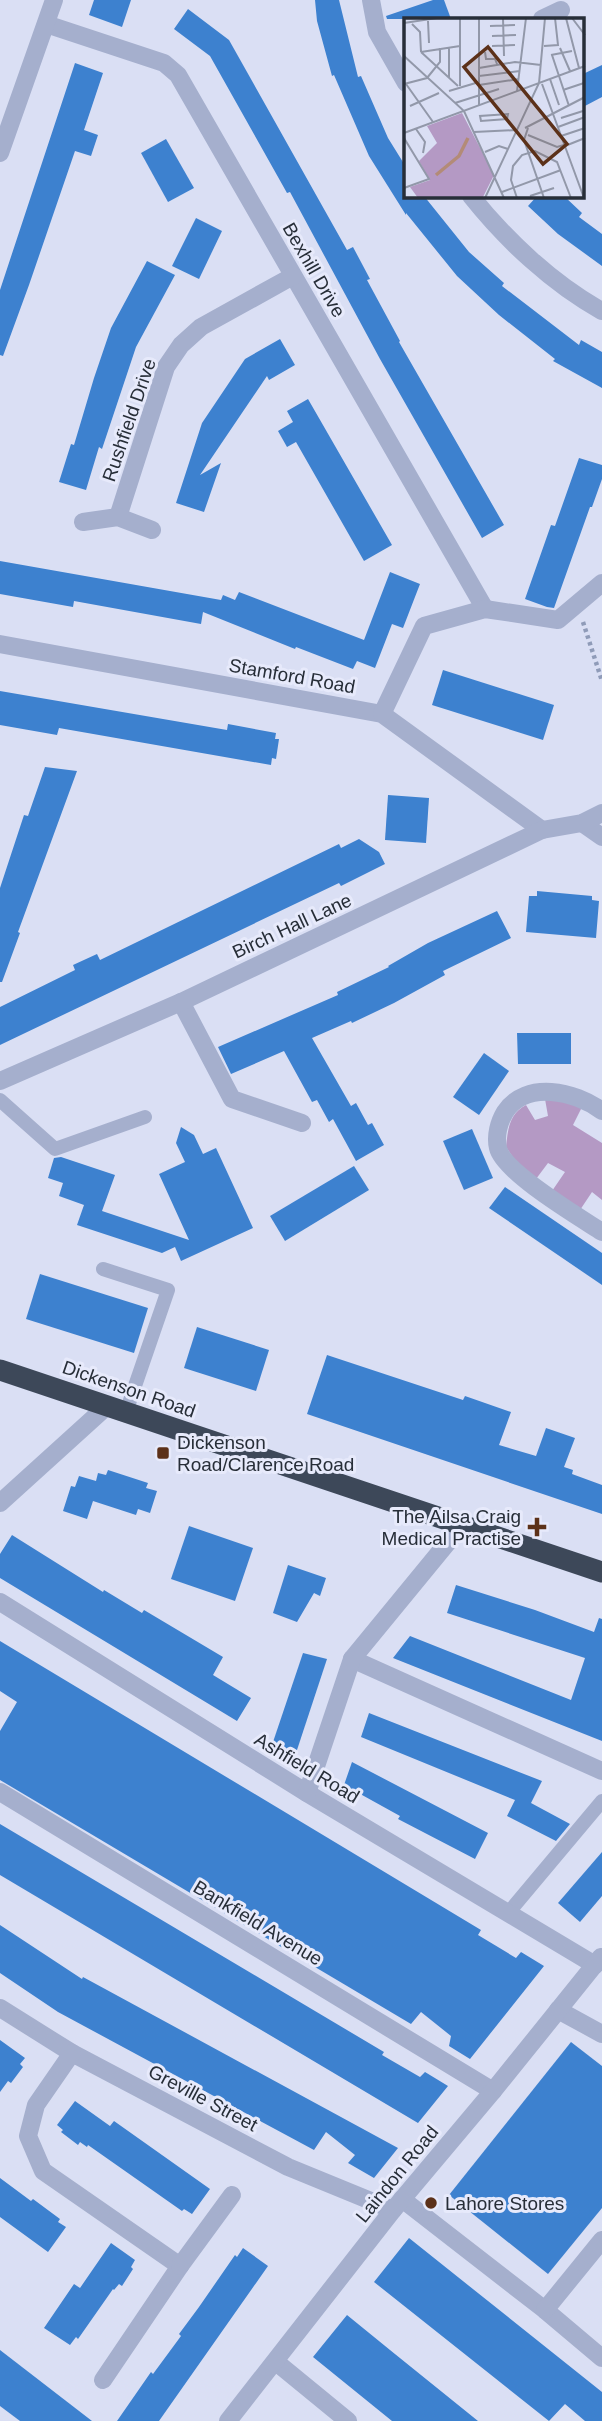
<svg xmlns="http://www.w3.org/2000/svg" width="602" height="2421" viewBox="0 0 602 2421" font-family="Arial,sans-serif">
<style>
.green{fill:#b499c4}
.building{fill:#3d81cf}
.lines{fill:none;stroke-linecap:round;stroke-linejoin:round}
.path{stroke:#8f9bb8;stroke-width:4.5;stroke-dasharray:3.5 3.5;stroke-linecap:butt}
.lane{stroke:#a5afcd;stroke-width:14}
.street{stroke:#a5afcd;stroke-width:18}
.highway{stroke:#3d4859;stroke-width:21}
.poi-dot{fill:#5c3119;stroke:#e7eafb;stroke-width:2.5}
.labels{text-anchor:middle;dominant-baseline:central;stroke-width:6;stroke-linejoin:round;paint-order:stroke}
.street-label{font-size:19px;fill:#272e38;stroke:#e7eafb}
.poi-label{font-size:19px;fill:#272e38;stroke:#e7eafb;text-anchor:start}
.inset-river{fill:none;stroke:#b38b77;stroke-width:3.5}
.inset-road{fill:none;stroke:#9298a9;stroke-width:2}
.view{fill:#5c3119;fill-opacity:0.15;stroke:#5c3119;stroke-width:3.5}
.inset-edge{fill:none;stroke:#272e38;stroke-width:3.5}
</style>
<rect width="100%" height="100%" fill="#dadff4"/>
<path class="green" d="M563 1097 582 1107 573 1125 602 1143V1200L592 1192 580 1210 552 1191 565 1172 548 1163 536 1179 517 1163 506 1147C508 1129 509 1114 526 1105L535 1120 548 1116 545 1099Z"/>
<g class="building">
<polygon points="94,0 131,0 122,27 89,15"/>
<polygon points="315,0 339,0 358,77 361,76 388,138 406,167 406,196 424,196 469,252 504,283 502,286 579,345 581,340 602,352 602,388 553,361 555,359 499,315 457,276 406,213 406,215 369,156 334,75 332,76 317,21"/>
<polygon points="433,0 444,0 451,19 387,19 386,16"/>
<polygon points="188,9 229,40 347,250 353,247 370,279 367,280 400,341 399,342 504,525 482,538 380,359 290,192 287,193 210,56 174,29"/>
<polygon points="75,63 103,73 84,130 98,135 91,156 75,151 29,285 3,356 0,355 0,290"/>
<polygon points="602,65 602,97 583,107 583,74"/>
<polygon points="166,139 194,188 168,202 141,153"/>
<polygon points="537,196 564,196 582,213 579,217 602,234 602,266 558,234 528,206"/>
<polygon points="196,218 222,231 199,279 172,266"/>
<polygon points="147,261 175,275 136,347 102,449 99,447 86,490 59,482 71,444 74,445 94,378 111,328"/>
<polygon points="280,339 295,365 269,380 267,376 200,475 221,463 204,512 176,503 202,423 245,359"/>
<polygon points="308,399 392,545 364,561 296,442 287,447 278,431 293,422 287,411"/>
<polygon points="579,458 602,465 602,479 592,507 590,507 554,608 547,607 525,599 551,525 555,526"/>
<polygon points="0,561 221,600 223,595 235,600 239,592 364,640 390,572 420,584 403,628 392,624 375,668 357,661 353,669 296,647 295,649 203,612 201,624 74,601 73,607 0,594"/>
<polygon points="443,670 554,705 543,740 432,705"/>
<polygon points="0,691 227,730 228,724 276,733 275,739 279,739 276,759 272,758 271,765 59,728 57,735 0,725"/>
<polygon points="45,767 77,771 18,932 20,933 2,982 0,982 0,888 24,815 28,816"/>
<polygon points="388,795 429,798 426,843 385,840"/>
<polygon points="359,839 379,852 385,864 341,886 339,883 0,1045 0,1007 75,970 73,965 97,954 100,960 339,844 341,848"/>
<polygon points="537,891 592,896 592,900 599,901 596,938 526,932 529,896 537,896"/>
<polygon points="497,911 511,938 443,971 445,975 394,1003 352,1023 351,1021 312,1038 351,1106 356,1103 368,1125 372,1123 384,1145 356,1161 333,1119 329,1122 317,1100 312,1102 284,1051 231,1074 218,1047 338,995 337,992 389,967 388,966 428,943"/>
<polygon points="517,1033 571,1033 571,1064 518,1064"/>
<polygon points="484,1053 509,1071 479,1115 453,1097"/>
<polygon points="181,1127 194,1135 203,1154 216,1148 253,1228 181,1261 175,1247 162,1253 77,1225 84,1205 59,1196 63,1183 48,1178 54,1158 61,1157 115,1175 102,1211 189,1240 159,1174 185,1162 176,1143"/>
<polygon points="472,1129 493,1178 464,1190 443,1141"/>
<polygon points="354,1166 369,1190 285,1241 270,1216"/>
<polygon points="505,1187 602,1253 602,1285 489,1208"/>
<polygon points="40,1274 148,1308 134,1353 26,1319"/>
<polygon points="197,1327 269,1350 256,1391 184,1368"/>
<polygon points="327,1355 463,1400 465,1396 511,1412 499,1445 536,1456 546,1428 575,1438 564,1467 573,1470 572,1474 602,1485 602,1514 307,1414"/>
<polygon points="108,1470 148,1483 146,1488 157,1491 150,1513 138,1509 136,1515 93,1501 87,1519 63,1511 71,1486 75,1487 79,1476 96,1481 98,1473 106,1475"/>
<polygon points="189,1526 253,1548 235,1601 171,1579"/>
<polygon points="12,1535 103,1592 104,1590 142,1613 144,1610 223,1657 213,1675 251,1698 237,1721 0,1578 0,1554"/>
<polygon points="288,1565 326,1578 320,1596 314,1593 297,1622 273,1613"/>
<polygon points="456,1585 535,1610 594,1632 599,1618 602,1619 602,1741 393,1658 410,1636 571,1700 585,1658 447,1613"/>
<polygon points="0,1641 481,1930 478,1935 516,1958 521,1952 544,1966 470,2059 449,2046 451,2036 421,2012 411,2024 0,1780 0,1731 17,1702 0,1691"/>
<polygon points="303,1653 327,1659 296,1753 272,1745"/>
<polygon points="369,1713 542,1781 531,1803 570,1824 556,1841 507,1816 515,1800 361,1737"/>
<polygon points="352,1762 488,1833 475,1859 398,1819 400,1816 344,1785"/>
<polygon points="0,1824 384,2052 382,2055 420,2077 425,2072 448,2086 418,2123 0,1875"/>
<polygon points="602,1852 602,1896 580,1922 558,1903"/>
<polygon points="0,1925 82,1979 83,1977 398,2148 374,2178 348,2163 355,2155 326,2132 314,2150 58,2012 0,1973"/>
<polygon points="0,2040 25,2058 20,2064 23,2067 11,2083 8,2081 0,2092"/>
<polygon points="571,2042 602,2066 602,2208 548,2274 449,2195"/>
<polygon points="75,2101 110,2126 114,2121 210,2189 192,2214 184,2209 182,2211 88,2145 87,2147 80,2142 78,2145 61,2132 63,2130 57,2125"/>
<polygon points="0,2178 31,2201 33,2199 60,2219 58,2222 66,2227 48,2252 0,2217"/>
<polygon points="409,2238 602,2392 602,2421 585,2421 565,2404 549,2421 374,2282"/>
<polygon points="111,2243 135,2260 131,2267 133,2269 122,2286 119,2284 114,2290 113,2289 78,2339 76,2337 70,2345 44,2328 74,2284 80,2288"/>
<polygon points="243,2248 268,2266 159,2421 117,2421 151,2372 153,2374 181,2336 179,2334 199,2307 235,2255 237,2257"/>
<polygon points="347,2315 390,2350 478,2421 392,2421 313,2357"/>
<polygon points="0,2350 92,2421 20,2421 0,2406"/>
</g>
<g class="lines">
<polyline class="path" points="583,622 602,681"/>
<g class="lane">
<polyline points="0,1100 55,1149 145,1117"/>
<polyline points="103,1269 168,1290 126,1412"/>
<polyline points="509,1912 602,1801"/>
</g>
<g class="street">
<polyline points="371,0 377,32 406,83"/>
<polyline points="542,19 561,10"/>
<polyline points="46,24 164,63 178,75 485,609"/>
<polyline points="0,153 54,0"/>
<path d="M471 196C506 240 553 284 602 311"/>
<polyline points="118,517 166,367 181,345 201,327 293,276"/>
<polyline points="83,522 118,517 152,530"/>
<polyline points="0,644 382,714 542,830"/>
<polyline points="382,714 424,626 485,609 558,620 602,583"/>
<polyline points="582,823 602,837"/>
<polyline points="181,1002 232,1099 302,1123"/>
<polyline points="0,1081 181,1002 542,830 582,823 602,813"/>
<path d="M602 1111C575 1091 526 1080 505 1112 499 1122 495 1136 498 1148 503 1172 579 1217 602 1232"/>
<polyline points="0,1503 107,1406"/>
<polyline points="0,1602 307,1793 595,1965"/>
<polyline points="352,1659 602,1771"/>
<polyline points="0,1792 493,2091"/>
<polyline points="307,1793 352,1659 462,1525"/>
<polyline points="0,2008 72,2053 288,2167 393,2210"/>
<polyline points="558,2010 602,2034"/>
<polyline points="72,2053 36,2105 28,2136 43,2171 180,2266 103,2380"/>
<polyline points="402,2199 545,2310 602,2358"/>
<polyline points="180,2266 232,2195"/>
<polyline points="545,2310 602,2240"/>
<polyline points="276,2362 348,2421"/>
<polyline points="228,2421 393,2210 493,2091 601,1957"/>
</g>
<polyline class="highway" points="0,1370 602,1572"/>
</g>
<g class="poi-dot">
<rect x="156" y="1446" width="14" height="14" rx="3.5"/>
<path d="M533.5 1516.5h7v7h7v7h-7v7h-7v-7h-7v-7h7z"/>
<circle cx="431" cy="2203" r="7"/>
</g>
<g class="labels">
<g class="street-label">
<text transform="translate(314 270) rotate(60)">Bexhill Drive</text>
<text transform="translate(129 420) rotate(-71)">Rushfield Drive</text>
<text transform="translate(292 676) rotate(10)">Stamford Road</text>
<text transform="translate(292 926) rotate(-25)">Birch Hall Lane</text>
<text transform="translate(129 1389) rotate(19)">Dickenson Road</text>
<text transform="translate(307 1768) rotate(31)">Ashfield Road</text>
<text transform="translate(258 1923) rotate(31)">Bankfield Avenue</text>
<text transform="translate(203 2098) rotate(28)">Greville Street</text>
<text transform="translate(397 2174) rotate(-51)">Laindon Road</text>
</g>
<g class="poi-label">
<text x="177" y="1442">Dickenson<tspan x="177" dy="22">Road/Clarence Road</tspan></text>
<text x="521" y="1516" text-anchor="end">The Ailsa Craig<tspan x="521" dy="22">Medical Practise</tspan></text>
<text x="445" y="2203">Lahore Stores</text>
</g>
</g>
<g transform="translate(404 18)">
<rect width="180" height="180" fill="#dadff4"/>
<path d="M58 95 90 157 79 179 14 180 6 169 26 162 15 143 33 125 23 108Z" fill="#b499c4"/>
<path class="inset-river" d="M32 157 55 138 64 120"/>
<path class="inset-road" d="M75 0V87M99 0 100 38M162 0 175 50M168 0 181 17M24 3 25 25M0 5 33 0M8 6 16 14 17 34M86 8 111 7M88 18 112 17M88 28 111 27M140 28 154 27 151 0M156 30 166 53M17 34 54 68M17 34 56 28M81 34 82 41H91L93 46M147 37 168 33M148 37 165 88M0 38 60 93 100 180M75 50 111 44 137 47M75 58 116 53M45 60V29M146 61 155 87M0 66 23 60 36 44V30M2 66 29 104M138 66 180 180M75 67 115 61M56 68V0M159 72 180 65M45 73 75 64M113 73 122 0M51 85 95 71M6 88 35 75M104 96 103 101 77 103 76 98ZM157 100 179 93M154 109 181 99M121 110 181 79M124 110 120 122 140 180M12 111 21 124 19 135M70 114 113 112M0 115 181 48M124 117 153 129 160 127M157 118 181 110M0 120 25 161 0 170M161 128 181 120M81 134 95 128 104 131M98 174 157 152M126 178 150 170M81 180 135 65 141 0M113 180 107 162 109 148 118 137 131 133 153 144 167 180"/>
<path class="view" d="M84 29 163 126 139 146 60 49Z"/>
<rect width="180" height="180" class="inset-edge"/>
</g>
</svg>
